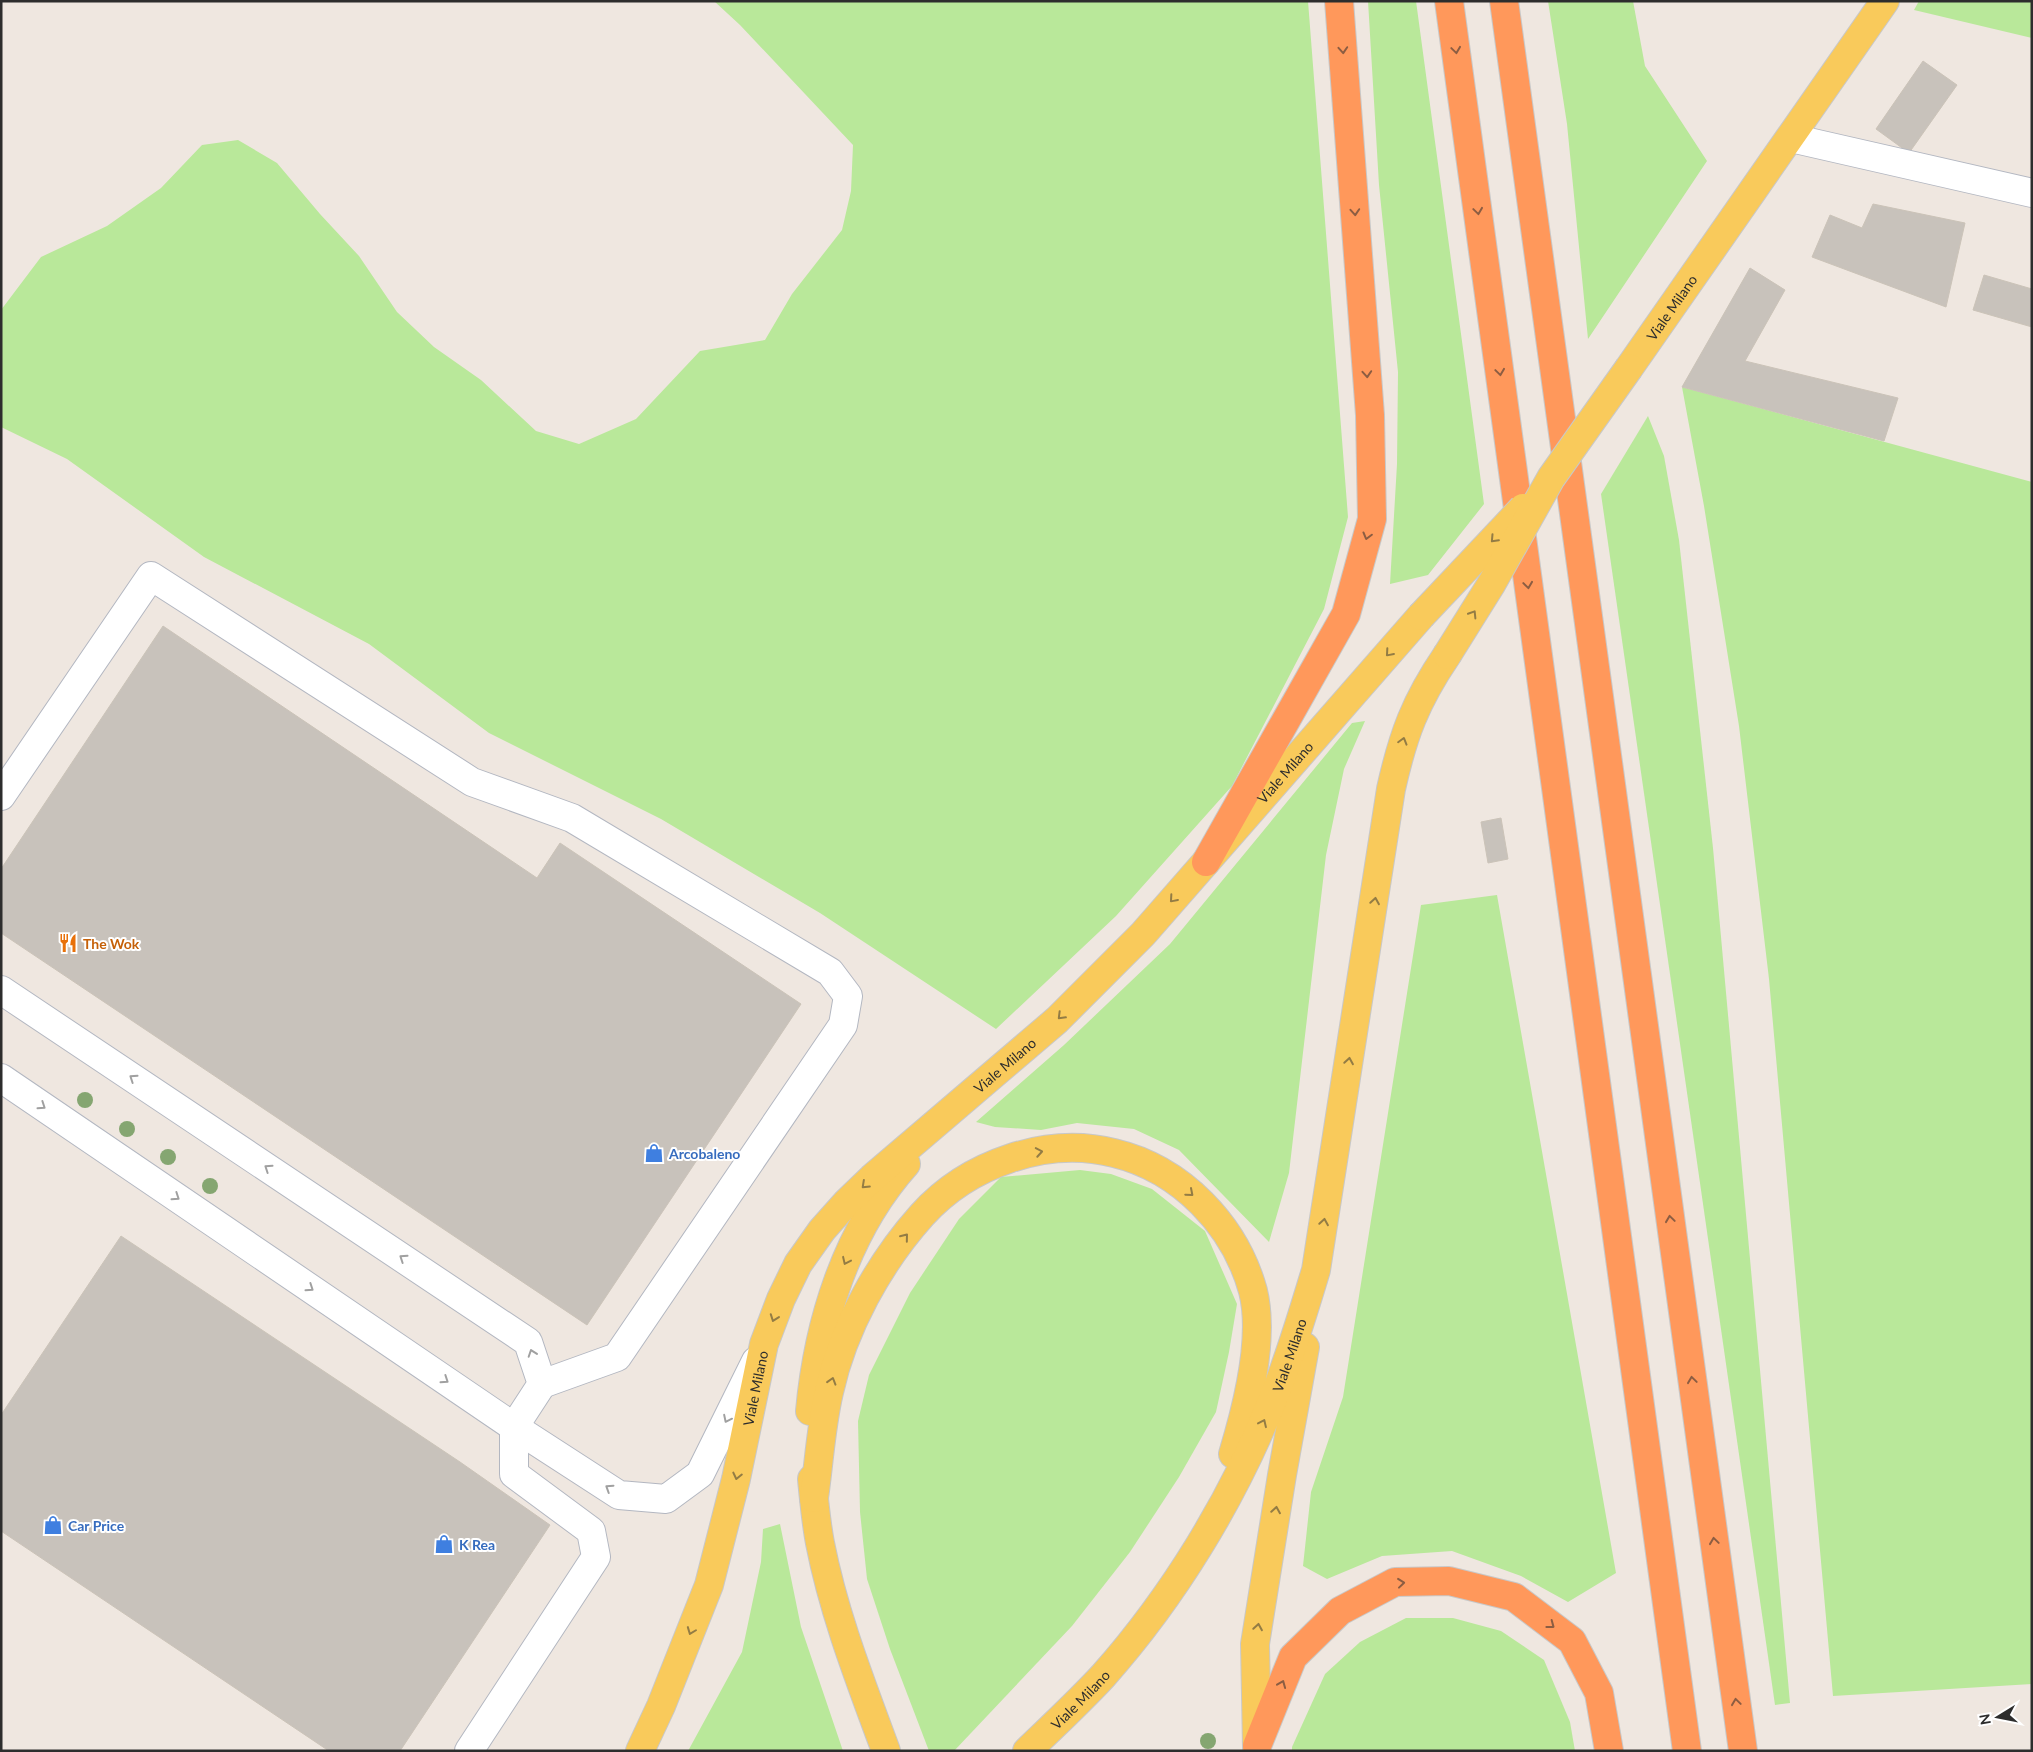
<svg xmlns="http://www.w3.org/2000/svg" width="2033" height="1752" viewBox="0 0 2033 1752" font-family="Lato,sans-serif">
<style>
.green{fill:#b9e89a}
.building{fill:#c8c2bb;stroke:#cbc3b8}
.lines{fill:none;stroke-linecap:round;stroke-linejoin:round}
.minor-casing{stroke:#b3b7c1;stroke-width:30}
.major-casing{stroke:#c8c8c8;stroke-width:30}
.highway-casing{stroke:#c8c8c8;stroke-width:30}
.minor{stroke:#fff;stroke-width:28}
.major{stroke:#f9ca5b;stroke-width:28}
.highway{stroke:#ff985b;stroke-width:28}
.major-bridge-casing{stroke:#c8c8c8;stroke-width:30;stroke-linecap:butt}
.major-bridge{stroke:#f9ca5b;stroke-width:28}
.tree{fill:#85a671}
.oneway{stroke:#8c5d42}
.oneway2{stroke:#937c44}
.oneway3{stroke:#a0a0a0}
.labels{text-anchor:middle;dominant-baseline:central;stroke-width:4;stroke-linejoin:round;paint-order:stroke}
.street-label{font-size:14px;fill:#2d2d2d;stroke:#fff}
.food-label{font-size:14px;font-weight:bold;fill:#c56008;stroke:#fff;text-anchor:start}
.shop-label{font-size:14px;font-weight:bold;fill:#366cbe;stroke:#fff;text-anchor:start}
</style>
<rect width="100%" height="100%" fill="#efe7e0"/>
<g class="green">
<polygon points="714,1 1308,1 1348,517 1324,609 1232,786 1116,916 996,1029 820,913 661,819 489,733 369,644 204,557 67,459 1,427 1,310 41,257 107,226 161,188 202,145 238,140 277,163 320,214 359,256 397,312 434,347 481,380 536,431 579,444 636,419 700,351 765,340 792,294 842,230 851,191 853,145 740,25"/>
<polygon points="1368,1 1416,1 1484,504 1428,575 1390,584 1397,464 1398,372 1379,185"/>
<polygon points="1548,1 1633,1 1645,66 1707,161 1588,339 1567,124"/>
<polygon points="1919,1 2032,1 2032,38 1914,10"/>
<polygon points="1682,387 2032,482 2032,1684 1833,1696 1769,979 1739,726 1704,506"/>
<polygon points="1648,416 1664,456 1679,540 1713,848 1790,1703 1775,1705 1601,494"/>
<polygon points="1365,721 1344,769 1326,855 1289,1173 1269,1242 1179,1150 1134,1129 1077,1123 1041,1130 995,1127 976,1122 1064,1045 1170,944 1352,723"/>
<polygon points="1497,895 1616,1573 1568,1602 1521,1576 1452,1551 1382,1556 1327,1579 1303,1566 1311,1492 1343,1397 1421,905"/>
<polygon points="1080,1170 1111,1174 1152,1189 1205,1231 1237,1304 1229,1352 1216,1412 1179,1477 1130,1552 1072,1626 954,1751 929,1751 890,1649 867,1579 860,1512 858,1421 869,1375 910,1293 959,1219 1001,1177"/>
<polygon points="780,1524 801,1627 843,1751 688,1751 742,1652 761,1562 763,1529"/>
<polygon points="1406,1618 1453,1618 1501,1631 1544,1660 1570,1722 1575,1751 1292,1751 1292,1747 1325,1674 1360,1642"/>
</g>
<g class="building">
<polygon points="1923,61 1957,85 1909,153 1876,129"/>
<polygon points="1873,204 1965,223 1946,307 1812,257 1830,215 1862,228"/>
<polygon points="1750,268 1785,290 1745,361 1898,398 1884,441 1682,387"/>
<polygon points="1984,275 2032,289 2032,327 1973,310"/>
<polygon points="163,626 537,878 560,843 801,1004 587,1325 1,933 1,869"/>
<polygon points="1501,818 1508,859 1488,863 1481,822"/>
<polygon points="121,1236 460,1462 550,1525 400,1751 329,1751 1,1531 1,1415"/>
</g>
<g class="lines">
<g class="minor-casing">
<g id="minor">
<polyline points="1791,138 2032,193"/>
<polyline points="1,796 151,576 472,782 572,818 830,972 848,996 843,1025 617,1357 542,1384"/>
<polyline points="1,990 528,1342 542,1384 514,1427 514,1474 591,1531 596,1557 469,1751"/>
<polyline points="1,1078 514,1427 619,1495 666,1499 700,1474 756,1361"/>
</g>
</g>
<g class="major-casing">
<g id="major">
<path id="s1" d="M1629 368 1885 1"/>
<path d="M810 1411C818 1323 846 1231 906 1164"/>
<path d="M812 1479C814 1500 816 1522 820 1543 834 1615 861 1683 886 1751"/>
<path d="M814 1498C819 1463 821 1426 829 1392 843 1328 879 1263 922 1215 968 1164 1046 1136 1114 1153 1181 1169 1235 1225 1253 1291 1265 1339 1247 1408 1233 1454"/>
<polyline points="1257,1747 1255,1644 1282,1475 1305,1347"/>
<path id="s2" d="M640 1751 661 1706 709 1585 736 1479 764 1344 781 1299 798 1264 822 1230 847 1202 872 1178 1057 1020 1143 934 1421 616"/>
<path id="s3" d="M1027 1751C1053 1726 1079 1702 1103 1676 1174 1596 1233 1499 1273 1399 1290 1357 1303 1313 1316 1270L1391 789C1403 735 1415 702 1447 655"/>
</g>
</g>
<g class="highway-casing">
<g id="highway">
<polyline points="1449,1 1687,1751"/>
<polyline points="1504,1 1743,1751"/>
<polyline points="1206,862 1346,614 1372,519 1370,415 1339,1"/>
<polyline points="1257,1746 1293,1657 1340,1611 1395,1582 1449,1581 1514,1597 1572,1641 1599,1693 1609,1751"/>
</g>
</g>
<use href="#minor" class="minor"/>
<use href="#major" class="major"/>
<use href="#highway" class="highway"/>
<g class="major-bridge-casing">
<g id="major-bridge">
<polyline points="1421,616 1523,508"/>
<polyline points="1447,655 1492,583 1551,478 1629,368"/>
</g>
</g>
<use href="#major-bridge" class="major-bridge"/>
</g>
<g class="tree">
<circle cx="85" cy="1100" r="8"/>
<circle cx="127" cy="1129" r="8"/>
<circle cx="168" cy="1157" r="8"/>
<circle cx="210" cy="1186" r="8"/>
<circle cx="1208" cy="1741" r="8"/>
</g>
<defs><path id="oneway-chevron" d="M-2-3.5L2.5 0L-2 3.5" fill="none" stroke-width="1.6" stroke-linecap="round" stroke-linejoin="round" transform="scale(1.25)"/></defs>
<g class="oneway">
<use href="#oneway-chevron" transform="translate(1343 50) rotate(86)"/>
<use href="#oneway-chevron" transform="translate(1456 50) rotate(82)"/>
<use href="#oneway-chevron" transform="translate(1478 211) rotate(82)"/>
<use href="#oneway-chevron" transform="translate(1355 212) rotate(86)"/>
<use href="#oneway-chevron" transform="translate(1500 372) rotate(82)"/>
<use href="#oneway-chevron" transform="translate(1367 374) rotate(86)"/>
<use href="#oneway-chevron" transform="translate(1367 536) rotate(105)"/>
<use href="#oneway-chevron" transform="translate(1528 585) rotate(82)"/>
<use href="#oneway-chevron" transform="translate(1670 1219) rotate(-98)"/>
<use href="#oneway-chevron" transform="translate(1692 1380) rotate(-98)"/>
<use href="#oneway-chevron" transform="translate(1714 1541) rotate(-98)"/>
<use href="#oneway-chevron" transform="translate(1401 1583) rotate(-6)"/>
<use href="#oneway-chevron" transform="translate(1551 1625) rotate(37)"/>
<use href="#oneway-chevron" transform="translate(1282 1684) rotate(-68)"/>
<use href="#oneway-chevron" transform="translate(1736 1702) rotate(-98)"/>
</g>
<g class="oneway2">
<use href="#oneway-chevron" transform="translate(1494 539) rotate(133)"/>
<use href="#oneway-chevron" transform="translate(1473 614) rotate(-58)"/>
<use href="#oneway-chevron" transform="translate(1389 653) rotate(131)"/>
<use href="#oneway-chevron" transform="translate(1403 741) rotate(-74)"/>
<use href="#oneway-chevron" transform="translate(1173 899) rotate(131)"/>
<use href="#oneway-chevron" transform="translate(1375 901) rotate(-81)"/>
<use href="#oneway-chevron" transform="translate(1061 1016) rotate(135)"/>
<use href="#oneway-chevron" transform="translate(1349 1061) rotate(-81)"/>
<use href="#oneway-chevron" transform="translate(1039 1152) rotate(-10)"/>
<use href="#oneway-chevron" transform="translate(865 1185) rotate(137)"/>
<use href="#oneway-chevron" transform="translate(1190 1193) rotate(41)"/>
<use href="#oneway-chevron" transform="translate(1324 1222) rotate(-81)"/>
<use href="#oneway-chevron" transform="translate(905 1237) rotate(-51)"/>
<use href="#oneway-chevron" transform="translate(846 1261) rotate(115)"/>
<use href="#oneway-chevron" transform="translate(774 1318) rotate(110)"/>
<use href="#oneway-chevron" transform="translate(832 1381) rotate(-73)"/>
<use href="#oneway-chevron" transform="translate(1263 1423) rotate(-65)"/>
<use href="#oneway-chevron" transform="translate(737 1476) rotate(103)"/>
<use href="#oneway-chevron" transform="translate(1276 1510) rotate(-81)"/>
<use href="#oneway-chevron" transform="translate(1258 1627) rotate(-81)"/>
<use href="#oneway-chevron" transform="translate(691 1631) rotate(111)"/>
</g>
<g class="oneway3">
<use href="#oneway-chevron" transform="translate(133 1078) rotate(-146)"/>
<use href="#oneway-chevron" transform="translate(42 1106) rotate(34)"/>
<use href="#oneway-chevron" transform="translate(268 1168) rotate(-146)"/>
<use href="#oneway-chevron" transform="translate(176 1197) rotate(34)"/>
<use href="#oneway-chevron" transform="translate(403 1258) rotate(-146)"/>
<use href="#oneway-chevron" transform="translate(310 1288) rotate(34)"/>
<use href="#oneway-chevron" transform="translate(532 1353) rotate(-109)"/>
<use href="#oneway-chevron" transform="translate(445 1380) rotate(34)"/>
<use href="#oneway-chevron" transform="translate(727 1419) rotate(116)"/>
<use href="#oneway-chevron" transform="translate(609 1488) rotate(-147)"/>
</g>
<defs>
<g id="restaurant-bare" transform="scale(1.5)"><path d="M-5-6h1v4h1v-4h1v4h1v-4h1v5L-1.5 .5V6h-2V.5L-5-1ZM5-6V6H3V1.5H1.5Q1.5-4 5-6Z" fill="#e8710a" stroke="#fff" stroke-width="2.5" paint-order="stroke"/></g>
<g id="shop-bare" transform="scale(1.5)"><path d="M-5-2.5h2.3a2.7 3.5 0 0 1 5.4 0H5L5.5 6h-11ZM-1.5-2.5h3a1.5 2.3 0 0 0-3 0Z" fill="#3f7fe0" stroke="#fff" stroke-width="2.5" paint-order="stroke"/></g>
</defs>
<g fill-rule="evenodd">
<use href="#restaurant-bare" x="68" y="943"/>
<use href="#shop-bare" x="654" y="1153"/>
<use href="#shop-bare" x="53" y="1525"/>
<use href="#shop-bare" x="444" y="1544"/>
</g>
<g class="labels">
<g class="street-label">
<text stroke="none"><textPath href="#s1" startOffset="74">Viale Milano</textPath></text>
<text stroke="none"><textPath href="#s2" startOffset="1208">Viale Milano</textPath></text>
<text stroke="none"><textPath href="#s2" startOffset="802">Viale Milano</textPath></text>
<text stroke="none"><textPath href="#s3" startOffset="480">Viale Milano</textPath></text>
<text stroke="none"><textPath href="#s2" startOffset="382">Viale Milano</textPath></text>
<text stroke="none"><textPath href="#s3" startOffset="74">Viale Milano</textPath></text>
</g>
<g class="food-label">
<text x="83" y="943">The Wok</text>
</g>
<g class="shop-label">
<text x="669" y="1153">Arcobaleno</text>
<text x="68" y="1525">Car Price</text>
<text x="459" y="1544">K Rea</text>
</g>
</g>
<rect width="2033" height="1752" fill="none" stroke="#2d2d2d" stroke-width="5"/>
<g transform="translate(1998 1717) rotate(260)" stroke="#ffffff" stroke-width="4" paint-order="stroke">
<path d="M0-4L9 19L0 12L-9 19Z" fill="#2d2d2d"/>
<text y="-8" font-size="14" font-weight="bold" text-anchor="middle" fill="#2d2d2d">N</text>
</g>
</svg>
